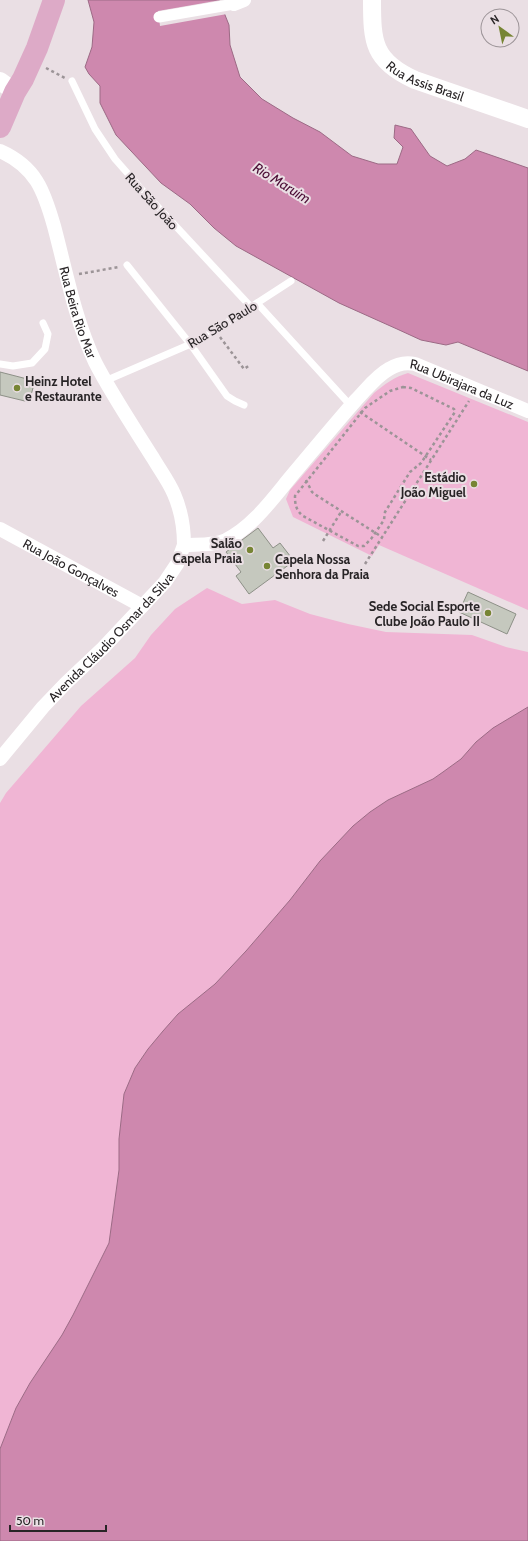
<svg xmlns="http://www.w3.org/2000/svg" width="528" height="1541" viewBox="0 0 528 1541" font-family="Cabin,sans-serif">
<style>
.green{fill:#f0b5d4}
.water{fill:#ce88ae;stroke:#9c6a85}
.pier{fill:#eadfe4}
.building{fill:#c5c8be;stroke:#8d9087}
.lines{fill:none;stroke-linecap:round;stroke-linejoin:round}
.path{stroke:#9c9497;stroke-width:2.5;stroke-dasharray:3 3;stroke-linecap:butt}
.service{stroke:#fff;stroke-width:7}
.pedestrian{stroke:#fff;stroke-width:11}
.minor{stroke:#fff;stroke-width:14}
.tertiary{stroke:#fff;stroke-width:18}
.primary{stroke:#ddaac7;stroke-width:22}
.poi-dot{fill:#778534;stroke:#eadfe4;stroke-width:1.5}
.labels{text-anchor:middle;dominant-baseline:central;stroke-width:4;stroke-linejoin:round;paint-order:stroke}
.street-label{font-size:13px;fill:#282426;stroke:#eadfe4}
.poi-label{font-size:13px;font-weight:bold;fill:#282426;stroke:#eadfe4;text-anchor:end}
.water-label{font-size:14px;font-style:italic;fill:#4b0d35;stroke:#eadfe4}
</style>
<rect width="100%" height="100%" fill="#eadfe4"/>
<g class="green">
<path d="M408 373 528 422V610L379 545 372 556 293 517 286 499 290 490 374 393C385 384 394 377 408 373Z"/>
<polygon points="207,588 242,604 275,600 310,614 348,624 386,632 472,635 506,647 528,652 528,707 476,742 461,759 443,772 433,779 388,800 370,812 353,826 320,861 290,900 246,951 215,984 178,1014 148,1049 135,1068 124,1094 119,1139 119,1170 109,1243 73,1315 62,1335 30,1383 16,1408 0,1449 0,803 6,793 81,706 135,658 151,635 175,609"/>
</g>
<g class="water">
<polygon points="88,0 219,0 229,25 230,45 240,77 262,99 293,118 320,132 352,156 378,164 397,164 403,147 394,138 395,125 411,129 430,156 447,166 465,159 476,150 528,168 528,371 458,342 446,345 421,340 397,329 339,303 236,246 214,228 190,204 161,183 116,135 100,103 100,86 89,74 85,67 92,47 94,22"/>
<polygon points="528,707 528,1541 0,1541 0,1449 16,1408 30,1383 62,1335 73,1315 109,1243 119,1170 119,1139 124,1094 135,1068 148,1049 163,1031 178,1014 215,984 246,951 290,900 320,861 353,826 370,812 388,800 433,779 443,772 461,759 476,742 493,728"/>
</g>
<polygon class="pier" points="221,0 227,14 160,26 158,11"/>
<g class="building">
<polygon points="0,372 35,381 29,402 0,395"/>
<polygon points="258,528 273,548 280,543 294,561 249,594 236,576 241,572 226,552"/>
<polygon points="468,592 516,614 507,634 459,612"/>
</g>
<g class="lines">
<g class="path">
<polyline points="46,68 65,78"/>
<polyline points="79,274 119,267"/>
<polyline points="220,337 244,369 250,365"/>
<path d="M403 387 411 388 454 409 455 412 421 463 410 472 385 512 384 520 371 539 364 546H358L303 516C296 510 295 505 295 496L365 408 390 391Z"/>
<polyline points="360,412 431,460"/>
<polyline points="306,480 312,492 316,495 382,537"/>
<polyline points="323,541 341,512"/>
<polyline points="365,564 469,401"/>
</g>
<g class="service">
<polyline points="72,81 95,129 115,159 144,192 251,307"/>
<polyline points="127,265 191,345 227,396 235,401 244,405"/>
<polyline points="257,303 351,406"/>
<polyline points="0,364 13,366 32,363 45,349 48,334 43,323"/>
<polyline points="105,381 200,340 291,281"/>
</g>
<polyline class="pedestrian" points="159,17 234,4"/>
<g class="minor">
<polyline points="234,4 244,0"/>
<path id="s1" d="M0 151C36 167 44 191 54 226 66 271 75 320 95 362 112 395 133 426 153 458 160 470 169 482 174 494 181 510 184 528 184 545"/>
<path id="s2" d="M0 529 142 606"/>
<path id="s3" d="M0 759 43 707 66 683 103 648 165 582 177 564 184 545C197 544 213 546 226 540 252 527 271 501 289 479 311 453 333 426 356 400 366 390 376 376 389 369 397 364 406 362 415 364L528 411"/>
</g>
<g class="tertiary">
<path id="s4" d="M372 0C372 42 373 61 415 80L528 119"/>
<polyline points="0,81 15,92"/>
</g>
<polyline class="primary" points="0,127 15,92 23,79 37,48 54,0"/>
</g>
<g class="poi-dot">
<circle cx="17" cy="388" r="4"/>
<circle cx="474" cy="484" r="4"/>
<circle cx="250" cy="550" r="4"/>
<circle cx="267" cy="566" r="4"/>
<circle cx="488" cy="613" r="4"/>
</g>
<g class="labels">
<g class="street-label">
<text stroke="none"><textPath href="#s4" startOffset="109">Rua Assis Brasil</textPath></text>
<text transform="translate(152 201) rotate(48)">Rua São João</text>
<text stroke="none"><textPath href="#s1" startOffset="186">Rua Beira Rio Mar</textPath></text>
<text transform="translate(222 324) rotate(-31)">Rua São Paulo</text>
<text stroke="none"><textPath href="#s3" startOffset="642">Rua Ubirajara da Luz</textPath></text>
<text stroke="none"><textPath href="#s2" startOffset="81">Rua João Gonçalves</textPath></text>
<text stroke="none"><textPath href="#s3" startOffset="165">Avenida Cláudio Osmar da Silva</textPath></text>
</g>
<g class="poi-label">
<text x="25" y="381" text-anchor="start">Heinz Hotel<tspan x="25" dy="15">e Restaurante</tspan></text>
<text x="466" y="477">Estádio<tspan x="466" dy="15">João Miguel</tspan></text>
<text x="242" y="543">Salão<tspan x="242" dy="15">Capela Praia</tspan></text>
<text x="275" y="559" text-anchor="start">Capela Nossa<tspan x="275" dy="15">Senhora da Praia</tspan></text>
<text x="480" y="606">Sede Social Esporte<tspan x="480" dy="15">Clube João Paulo II</tspan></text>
</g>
<g class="water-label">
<text transform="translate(282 183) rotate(32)">Rio Maruim</text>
</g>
</g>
<g transform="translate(500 28) rotate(327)"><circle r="19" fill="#eadfe4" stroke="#9c9498"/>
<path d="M0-3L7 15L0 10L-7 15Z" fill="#778534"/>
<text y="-6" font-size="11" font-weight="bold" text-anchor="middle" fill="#282426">N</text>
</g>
<path d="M10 1525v6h96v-6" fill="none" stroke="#282426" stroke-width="2"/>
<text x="16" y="1525" font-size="12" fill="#282426" stroke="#eadfe4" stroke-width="3" paint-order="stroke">50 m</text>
</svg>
